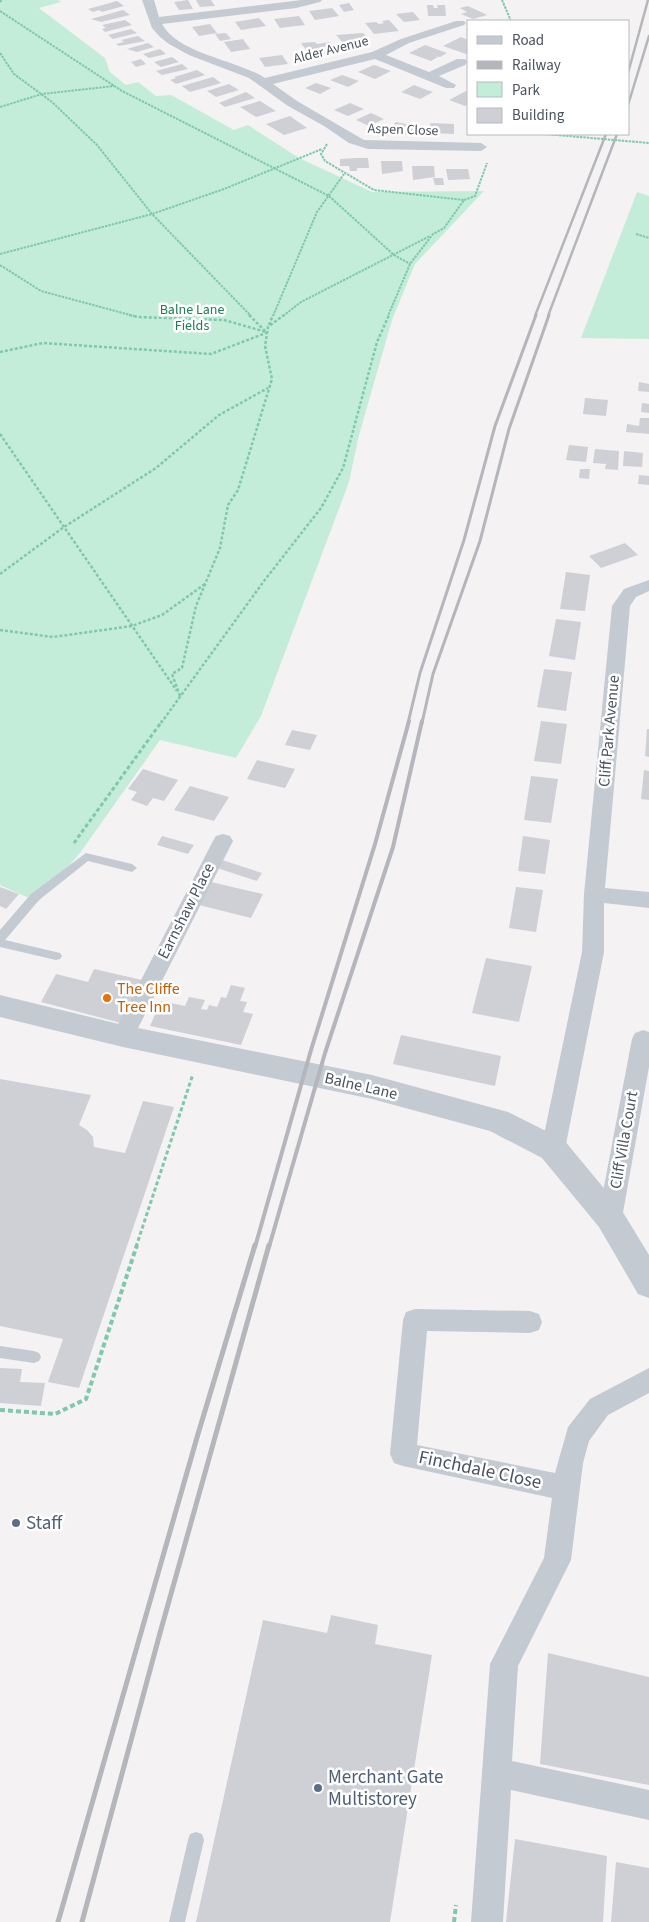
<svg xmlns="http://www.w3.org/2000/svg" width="649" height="1922" viewBox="0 0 649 1922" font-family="'Source Sans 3',sans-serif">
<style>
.green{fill:#c4edd9}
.building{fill:#cfd0d6}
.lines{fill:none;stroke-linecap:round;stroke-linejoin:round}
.path-far3{stroke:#7ec9ac;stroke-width:2;stroke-dasharray:2.5 1;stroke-linecap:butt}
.path-far2{stroke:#7ec9ac;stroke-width:2.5;stroke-dasharray:3 2;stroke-linecap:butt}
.path-far1{stroke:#7ec9ac;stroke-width:3;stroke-dasharray:4 2.5;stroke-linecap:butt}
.path{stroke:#7ec9ac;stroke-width:4;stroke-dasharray:5 3;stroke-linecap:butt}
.service{fill:#c4cad2;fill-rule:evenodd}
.minor{fill:#c4cad2;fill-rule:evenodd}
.tertiary{fill:#c4cad2;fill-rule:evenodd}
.rail-far3{stroke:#b4b6bb;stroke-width:2.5}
.rail-far2{stroke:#b4b6bb;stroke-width:3}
.rail-far1{stroke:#b4b6bb;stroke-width:4}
.rail{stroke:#b4b6bb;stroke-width:5}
.food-dot{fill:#e8710a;stroke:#fff;stroke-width:2}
.service-dot{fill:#5c6f8a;stroke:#fff;stroke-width:2}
.labels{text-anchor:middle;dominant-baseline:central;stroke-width:5;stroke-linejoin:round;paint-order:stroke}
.far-street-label{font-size:14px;fill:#4b535e;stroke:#fff}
.far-park-label{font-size:14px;fill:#1e7c57;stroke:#fff}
.street-label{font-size:16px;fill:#4b535e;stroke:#fff}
.food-label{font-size:16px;fill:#c56008;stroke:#fff;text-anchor:start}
.near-street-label{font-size:19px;fill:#4b535e;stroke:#fff}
.near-service-label{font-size:19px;fill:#4e5e75;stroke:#fff;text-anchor:start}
</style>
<rect width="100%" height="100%" fill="#f4f2f2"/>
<g class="green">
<polygon points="0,0 58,0 61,2 39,8 105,58 110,72 126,85 138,82 156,96 171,95 234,130 248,125 299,158 372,192 484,191 415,264 392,320 359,435 349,482 261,716 236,758 160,740 80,853 38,902 0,885"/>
<polygon points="637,192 649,196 649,339 581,338"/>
</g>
<g class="building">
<polygon points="188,0 193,9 179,10 174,2"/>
<polygon points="196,0 211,0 215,6 200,7"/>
<polygon points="117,1 124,6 102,12 99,10 93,12 88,9"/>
<polygon points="349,3 354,10 344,12 339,5"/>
<polygon points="427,5 433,5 434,8 438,8 437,5 445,5 446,16 428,16"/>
<polygon points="468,6 481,12 487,15 473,19 461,14 467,12 460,8"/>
<polygon points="332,8 339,16 315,20 309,11"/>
<polygon points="123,10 130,15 101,22 91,19"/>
<polygon points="413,12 420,20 404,22 396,14"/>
<polygon points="299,16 305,25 280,28 274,19"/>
<polygon points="259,18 266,26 241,30 235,22"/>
<polygon points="125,20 132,25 105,32 102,29 106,28 102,25"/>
<polygon points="389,20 399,31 374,34 365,23 376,22 379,24 384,23 382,21"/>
<polygon points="210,24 217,33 199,36 192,27"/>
<polygon points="131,29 137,33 113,39 108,35"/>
<polygon points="226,33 231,39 220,41 215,34"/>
<polygon points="363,33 370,41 345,45 336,35"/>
<polygon points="138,36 145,41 119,46 116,44 124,42 121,40"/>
<polygon points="461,37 468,40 468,53 466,54 443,46"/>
<polygon points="243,39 250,49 231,52 224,42"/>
<polygon points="315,42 317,44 330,42 337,51 310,55 301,43"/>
<polygon points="148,43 154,47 137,52 127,49"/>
<polygon points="425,45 447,53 440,57 434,56 438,57 431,61 409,53"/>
<polygon points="160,49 166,54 149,58 143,54"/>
<polygon points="282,55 288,64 265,67 259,58"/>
<polygon points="172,57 179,62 161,67 154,62"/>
<polygon points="141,59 146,64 136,67 131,62"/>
<polygon points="182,64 188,69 162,75 156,71"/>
<polygon points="374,65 391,71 375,79 358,72"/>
<polygon points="197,70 205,75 176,84 170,80 176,78 174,77"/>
<polygon points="342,75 359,81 348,87 330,80"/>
<polygon points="213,77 221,83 190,92 182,86"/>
<polygon points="316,83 331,88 320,94 305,88"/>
<polygon points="229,84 239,90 216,97 207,91"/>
<polygon points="414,85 424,89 433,92 420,99 401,92"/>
<polygon points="468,90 468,104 465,106 449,100"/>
<polygon points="246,92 255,98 225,107 219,103"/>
<polygon points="260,101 276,111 256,117 240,107"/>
<polygon points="350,103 364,109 348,116 334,110"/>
<polygon points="371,113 384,119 369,126 356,120"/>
<polygon points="290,116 307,128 284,135 266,124"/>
<polygon points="396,122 416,126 408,135 387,130"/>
<polygon points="430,123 454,124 454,134 431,133"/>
<polygon points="356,158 368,158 369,168 357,168 357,171 350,171 349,166 340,166 340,159"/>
<polygon points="381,161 402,161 403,171 382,174"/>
<polygon points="412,166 434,166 435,177 413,180"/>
<polygon points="446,169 468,169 470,179 448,180"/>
<polygon points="433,178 443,178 444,185 435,185"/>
<polygon points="639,382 649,384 649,392 638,391"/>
<polygon points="585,398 608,400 606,416 583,414"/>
<polygon points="642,403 649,404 649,413 641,412"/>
<polygon points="640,418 649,418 649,434 626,432 627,424 639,426"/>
<polygon points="569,445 588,447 586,462 566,460"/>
<polygon points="595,449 619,451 618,470 605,469 606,464 593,463"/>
<polygon points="624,451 643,453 642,467 623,466"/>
<polygon points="580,469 590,469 589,479 579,478"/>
<polygon points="639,475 649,476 649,485 638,484"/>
<polygon points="625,543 638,555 601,568 589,556"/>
<polygon points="566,572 590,575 585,611 560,609"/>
<polygon points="556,619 581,622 575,660 549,656"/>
<polygon points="544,669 572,672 566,711 537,707"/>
<polygon points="541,721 567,724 561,764 534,761"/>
<polygon points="647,729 649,729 649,757 645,756"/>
<polygon points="292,730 317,735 310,750 285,745"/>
<polygon points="257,760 295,769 285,788 247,779"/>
<polygon points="143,769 178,780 164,801 153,798 147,806 131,800 137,792 128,789"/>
<polygon points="644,770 649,771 649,800 641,799"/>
<polygon points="531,776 558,779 551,823 524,820"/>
<polygon points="190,786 229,797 214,821 174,810"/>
<polygon points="162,836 194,845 188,854 157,845"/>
<polygon points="523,836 550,840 545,874 518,871"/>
<polygon points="219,859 262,873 257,881 214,867"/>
<polygon points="211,882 263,894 251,918 199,905"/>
<polygon points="0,887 19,894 6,909 0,906"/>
<polygon points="516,887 543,890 536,932 509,928"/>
<polygon points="486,958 532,966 519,1022 472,1013"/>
<polygon points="94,969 142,980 121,1023 41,1002 56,974 88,982"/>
<polygon points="231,985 245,988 240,1001 247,1002 243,1012 253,1014 241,1045 150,1026 161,1001 185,1006 189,997 205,1000 201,1009 207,1010 209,1005 217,1007 221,997 226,998"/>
<polygon points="401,1035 501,1056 495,1086 393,1064"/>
<polygon points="0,1079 91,1095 79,1125 87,1130 93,1137 94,1147 125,1153 143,1101 174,1107 79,1388 48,1382 63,1339 0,1326"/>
<polygon points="0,1368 22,1369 20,1382 45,1383 41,1406 0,1403"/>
<polygon points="331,1615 378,1625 375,1644 432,1655 390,1922 196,1922 263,1620 327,1633"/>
<polygon points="548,1653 649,1677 649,1785 540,1764"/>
<polygon points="515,1839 607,1856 603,1922 506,1922"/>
<polygon points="616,1862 649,1868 649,1922 611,1922"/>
</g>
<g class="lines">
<g class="path-far3">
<polyline points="502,0 511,21"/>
<polyline points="0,2 2,0"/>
<polyline points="0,11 122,91 329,196 394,255 410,264"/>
<polyline points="0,53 14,74 52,102 97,145 152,214 251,316"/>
<polyline points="0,107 42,94 114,86"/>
<polyline points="545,134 649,143"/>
<polyline points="327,144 321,154 325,161 374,190 464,200 444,228 433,234 410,264 388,316"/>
<polyline points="464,200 475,196 487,163"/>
<polyline points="636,234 649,238"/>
<polyline points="0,254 152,214 224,189 322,149"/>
<polyline points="0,265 41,291 134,316"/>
<polyline points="273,316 317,212 344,174"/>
<polyline points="283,316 301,302 430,236"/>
</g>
<g class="path-far2">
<polyline points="129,315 138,317 224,320 266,332"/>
<polyline points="249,315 267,333"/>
<polyline points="269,325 273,315"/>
<polyline points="0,352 43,343 211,354 266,333"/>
<polyline points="0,434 177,691"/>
<polyline points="0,574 64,527 156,468 219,415 268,388"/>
<polyline points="0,630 53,637 132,626 162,615 205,584"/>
<polyline points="180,696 172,674 182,668 196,606 220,548 228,505 238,490 272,379 265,346 268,327 284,315"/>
<polyline points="161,723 264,581 321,508 343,468 377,342 389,315"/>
</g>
<g class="path-far1">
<polyline points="74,843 162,721"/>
<polyline points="136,1247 193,1074"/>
</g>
<g class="path">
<polyline points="0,1410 55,1414 86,1399 137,1245"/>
<polyline points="454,1922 456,1905"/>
</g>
<g class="service">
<polygon points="86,853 132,864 137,868 132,872 88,861 39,900 5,940 60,953 62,956 60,959 56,960 0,947 0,930 31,894"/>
<polygon points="0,1346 34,1351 39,1353 41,1357 39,1361 34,1363 0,1358"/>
<polygon points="196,1832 202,1834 204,1840 185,1922 169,1922 188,1840 190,1834"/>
</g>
<g class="minor">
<path d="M142 0H154L159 17 302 0H322L320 2 296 8 162 24C178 54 237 60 265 78L372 52 401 39 456 21H464L466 23 464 25 409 43 386 55 429 72 457 59H465L467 62 465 65 439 76 456 85 454 88H446L375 59 273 84 297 101 364 140 481 143 487 147 481 151 368 149 349 143 324 126 288 106 249 78 189 55 169 44 160 37 152 28Z"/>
<polygon points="649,580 649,591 636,597 630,606 605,888 649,892 649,908 604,903 604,952 565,1149 561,1156 553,1159 545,1156 541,1149 582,952 584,894 612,606 624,589"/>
<polygon points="223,834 230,836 233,841 134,1036 131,1042 123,1045 115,1042 112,1036 213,841 216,836"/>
<polygon points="643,1030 649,1032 649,1067 622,1218 618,1225 610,1228 602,1225 598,1218 632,1039 635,1033"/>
<polygon points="415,1309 530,1311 539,1314 542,1322 539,1330 530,1333 427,1331 417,1445 555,1473 568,1427 590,1399 649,1368 649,1393 608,1415 589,1441 583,1463 571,1560 518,1666 512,1761 649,1790 649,1820 511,1790 503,1922 471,1922 490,1664 544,1558 552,1498 403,1466 394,1463 390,1454 403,1320 406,1312"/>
</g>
<polygon class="tertiary" points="0,995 123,1025 372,1075 508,1112 564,1140 621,1209 649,1255 649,1298 638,1294 599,1227 542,1158 490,1131 372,1099 123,1047 0,1017"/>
<g class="rail-far3">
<polyline points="628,73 648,0"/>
<polyline points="628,105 649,36"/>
<polyline points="535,316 606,134"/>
<polyline points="548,316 617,134"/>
</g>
<g class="rail-far2">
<polyline points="408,723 420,673 464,540 495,426 536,315"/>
<polyline points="422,723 433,674 480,541 509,429 549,315"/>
</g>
<g class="rail-far1">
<polyline points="255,1247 311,1050 375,844 409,721"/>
<polyline points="269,1247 325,1053 393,847 422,721"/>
</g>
<g class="rail">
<polyline points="58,1922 198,1434 255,1245"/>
<polyline points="82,1922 160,1633 269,1245"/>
</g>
</g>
<circle class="food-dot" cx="107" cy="998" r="5"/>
<g class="service-dot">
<circle cx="16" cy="1523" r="5"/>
<circle cx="318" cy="1788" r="5"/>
</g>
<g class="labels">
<g class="far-street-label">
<text transform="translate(331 50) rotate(-14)">Alder Avenue</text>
<text transform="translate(403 130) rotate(2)">Aspen Close</text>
</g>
<g class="far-park-label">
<text x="192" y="310">Balne Lane<tspan x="192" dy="16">Fields</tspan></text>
</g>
<g class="street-label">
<text transform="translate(609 731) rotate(-85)">Cliff Park Avenue</text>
<text transform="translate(186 911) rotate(-63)">Earnshaw Place</text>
<text transform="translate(361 1086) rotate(13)">Balne Lane</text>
<text transform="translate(624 1140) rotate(-80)">Cliff Villa Court</text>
</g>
<g class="food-label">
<text x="117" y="989">The Cliffe<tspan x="117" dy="18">Tree Inn</tspan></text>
</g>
<g class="near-street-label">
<text transform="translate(480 1470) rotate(12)">Finchdale Close</text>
</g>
<g class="near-service-label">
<text x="26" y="1523">Staff</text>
<text x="328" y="1777">Merchant Gate<tspan x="328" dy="22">Multistorey</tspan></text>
</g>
</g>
<rect x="467" y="20" width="162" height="115" fill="#ffffff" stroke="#b7babf"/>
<rect x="477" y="36" width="25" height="8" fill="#c4cad2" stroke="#b7babf"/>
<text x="512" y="45" font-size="15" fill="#4b535e">Road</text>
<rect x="477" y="61" width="25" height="8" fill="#b4b6bb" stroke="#b7babf"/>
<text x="512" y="70" font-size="15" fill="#4b535e">Railway</text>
<rect x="477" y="82" width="25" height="15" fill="#c4edd9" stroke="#b7babf"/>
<text x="512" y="95" font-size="15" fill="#4b535e">Park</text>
<rect x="477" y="108" width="25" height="15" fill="#cfd0d6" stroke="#b7babf"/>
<text x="512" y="120" font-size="15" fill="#4b535e">Building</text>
</svg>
